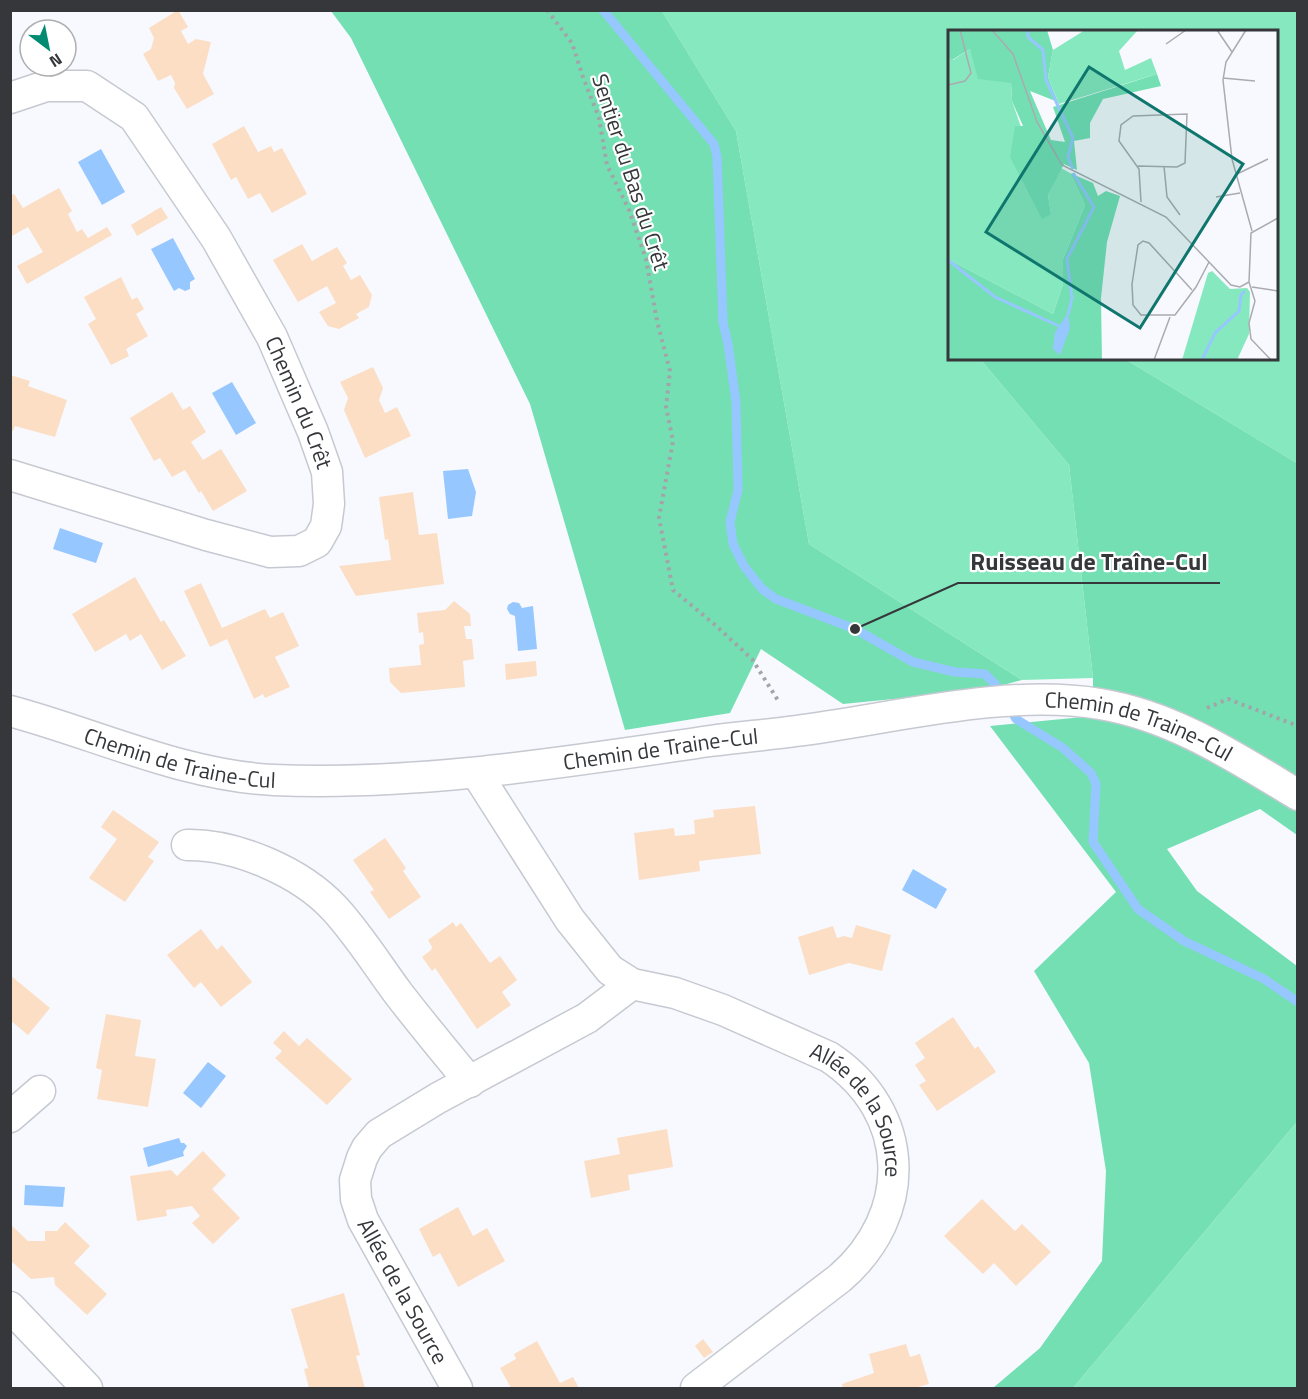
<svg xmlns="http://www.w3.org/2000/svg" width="1308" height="1399" viewBox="0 0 1308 1399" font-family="'Titillium Web',sans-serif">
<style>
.green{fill:#86e8bf}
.forest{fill:#75dfb4}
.water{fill:#96c7ff}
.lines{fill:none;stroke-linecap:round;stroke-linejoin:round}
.stream{stroke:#96c7ff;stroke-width:9}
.building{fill:#fcdec5}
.minor-casing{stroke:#c6c9d1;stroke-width:33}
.path{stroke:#a2a4a8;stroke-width:4;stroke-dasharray:3 4.5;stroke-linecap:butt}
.minor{stroke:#fff;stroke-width:30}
.labels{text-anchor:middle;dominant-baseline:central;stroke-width:4.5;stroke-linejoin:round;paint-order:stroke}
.street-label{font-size:22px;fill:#35373a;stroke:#fff}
.inset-river{fill:none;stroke:#96c7ff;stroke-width:3}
.inset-road{fill:none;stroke:#a9abb0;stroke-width:1.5}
.view{fill:#0f766e;fill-opacity:0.15;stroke:#0f766e;stroke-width:3}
.inset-edge{fill:none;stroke:#35373a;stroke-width:3}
.leader{fill:none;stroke:#35373a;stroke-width:2}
.callout-dot{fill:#35373a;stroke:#fff;stroke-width:2}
.callout-label{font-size:24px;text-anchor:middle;font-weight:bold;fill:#35373a;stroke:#fff;stroke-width:4.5;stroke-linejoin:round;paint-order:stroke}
</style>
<rect width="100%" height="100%" fill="#f7f9fe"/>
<g class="green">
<polygon points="662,11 1297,11 1297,463 1125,359 1276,358 1276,32 950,32 950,358 982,359 981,360 1069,465 1093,678 1022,680 809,544 736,131"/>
<polygon points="1297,1122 1297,1388 1073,1388"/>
</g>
<g class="forest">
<polygon points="331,11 662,11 736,131 809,544 1022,680 985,690 843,704 761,649 730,713 625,730 530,404 351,38"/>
<polygon points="982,358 1125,359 1297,463 1297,835 1260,809 1167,849 1197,891 1297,966 1297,1122 1073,1388 993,1388 1040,1348 1102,1261 1106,1171 1089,1063 1034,971 1116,892 990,726 1093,716 1093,678 1069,465 981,360"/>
</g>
<g class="water">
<polygon points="101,149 125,192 102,205 78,162"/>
<polygon points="173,238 195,279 190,282 190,289 185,291 179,288 174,291 151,249"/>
<polygon points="232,382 256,423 236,435 212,393"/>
<polygon points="468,469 476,492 472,516 448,519 443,471"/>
<polygon points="60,528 103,543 96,563 53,549"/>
<polygon points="513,602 519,603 522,608 533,606 537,649 518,651 515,616 510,614 507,609 508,605"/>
<polygon points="913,869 947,889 936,909 902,890"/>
<polygon points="208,1062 226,1076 201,1108 183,1093"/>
<polygon points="179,1138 181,1143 184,1143 187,1146 183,1152 184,1156 148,1167 143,1148"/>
<polygon points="25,1185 65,1187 63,1207 24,1205"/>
</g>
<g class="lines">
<polyline class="stream" points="603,10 714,144 717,157 723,322 728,344 736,402 738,490 730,522 733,544 744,566 762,589 776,599 855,629 913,662 955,672 985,674 995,684 1016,719 1063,748 1091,773 1096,784 1093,842 1138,909 1184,941 1264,979 1298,1002"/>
</g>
<g class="building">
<polygon points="178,10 188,27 181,31 188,44 196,39 211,42 203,74 214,94 187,109 174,88 175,83 171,75 158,81 143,54 151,49 154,38 149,28"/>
<polygon points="244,126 258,152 271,146 274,152 282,148 307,194 272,213 260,193 248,199 236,177 231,180 212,144"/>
<polygon points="59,188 72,211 68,214 77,232 82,229 88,238 107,227 112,235 27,284 17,266 43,252 28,227 10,237 10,196 14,194 23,208"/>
<polygon points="161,207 168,218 137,236 131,225"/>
<polygon points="302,244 312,261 337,247 347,263 343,266 351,280 360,275 372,295 369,307 356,314 359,318 339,329 328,326 319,312 336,303 327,286 298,302 273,260"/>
<polygon points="121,277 132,300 137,297 144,309 136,314 148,336 126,349 129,356 111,365 88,324 96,319 84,297"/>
<polygon points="373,367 383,388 379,400 385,413 397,407 411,436 365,458 344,410 348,398 340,382"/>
<polygon points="10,375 30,381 28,386 67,400 55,437 15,426 13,431 10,431"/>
<polygon points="172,392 183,410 190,406 206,432 191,442 203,460 221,449 247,491 213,511 201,491 199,493 185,470 172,477 160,458 154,461 130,418"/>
<polygon points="413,492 419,535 437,533 444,584 356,596 339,566 391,560 388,539 385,540 379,497"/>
<polygon points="135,577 161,622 164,620 186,656 162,670 141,634 130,641 126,634 95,652 72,614"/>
<polygon points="201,583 222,628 265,609 270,618 283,612 299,646 275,657 290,687 265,698 263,694 254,699 227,639 210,647 184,591"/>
<polygon points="454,601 470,614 471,626 464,626 466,639 472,639 474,659 463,661 465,687 401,693 390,682 389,668 421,665 419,645 424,644 423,632 419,633 417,613 445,610"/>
<polygon points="536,661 537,676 506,680 505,664"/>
<polygon points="755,806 761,854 699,861 700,871 639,880 634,833 674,828 675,836 695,834 694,820 714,817 713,810"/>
<polygon points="113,810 159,842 148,857 154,861 125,902 89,878 117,839 101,827"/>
<polygon points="385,838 406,868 403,871 421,897 389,919 370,892 374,890 353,860"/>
<polygon points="453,922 456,927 461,923 490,963 500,956 517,980 502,992 511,1005 477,1029 435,968 432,971 422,957 431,950 432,947 428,940"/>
<polygon points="856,925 891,935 882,971 849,963 809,975 798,937 833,926 837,938 844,936 852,938"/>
<polygon points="201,929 217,950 222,945 252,982 221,1007 201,982 194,988 167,955"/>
<polygon points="10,975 50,1008 28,1035 10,1020"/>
<polygon points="106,1014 141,1020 135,1056 156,1059 148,1107 97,1099 102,1070 96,1068"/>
<polygon points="953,1017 975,1049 978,1046 996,1072 937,1111 919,1085 926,1081 915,1065 925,1058 915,1043"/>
<polygon points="284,1031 299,1046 307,1038 352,1079 327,1105 275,1058 282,1051 273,1043"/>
<polygon points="667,1129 673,1167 628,1175 630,1190 591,1198 584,1161 620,1154 617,1138"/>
<polygon points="203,1151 226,1175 212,1189 240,1218 213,1244 192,1223 200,1216 192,1206 166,1210 167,1216 137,1221 130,1176 171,1170 177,1176"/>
<polygon points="982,1199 1015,1231 1022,1224 1051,1252 1016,1286 994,1263 983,1274 944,1236"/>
<polygon points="458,1207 473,1236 487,1228 505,1261 458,1287 440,1253 433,1257 419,1229"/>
<polygon points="65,1222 90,1246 74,1263 107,1294 87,1315 55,1285 54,1277 31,1279 10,1260 10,1224 28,1241 45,1241 45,1231 57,1231"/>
<polygon points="344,1293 360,1355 356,1356 365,1388 309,1388 304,1369 308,1368 291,1309"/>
<polygon points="703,1339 713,1352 704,1358 695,1346"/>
<polygon points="537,1341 560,1383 573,1377 579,1388 511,1388 500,1368 516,1359 514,1354"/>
<polygon points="906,1344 910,1357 920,1354 929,1384 914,1388 843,1388 842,1384 874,1373 869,1354"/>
</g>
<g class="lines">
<g class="minor-casing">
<g id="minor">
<path id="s1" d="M10 98 46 86H87L134 117 216 238 272 337 313 432 327 472 329 504 326 526 317 542 299 551 270 552 206 535 10 475"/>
<path id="s2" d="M10 711C96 734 184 776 274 780 420 786 565 762 710 741 739 737 767 735 796 731 891 719 1005 688 1100 704 1173 716 1235 757 1298 795"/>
<path id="s3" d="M477 774 570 920 610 970 632 984 675 993 723 1010 829 1057C912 1112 914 1214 840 1278L696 1388"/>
<path d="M187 845C236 844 301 872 335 909 358 934 378 966 398 993 421 1023 446 1053 470 1082"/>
<polyline points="10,1117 40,1091"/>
<polyline points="10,1307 87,1388"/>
<polyline points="457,1388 363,1220 356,1199 355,1180 362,1158 367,1148 379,1134 438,1098 587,1018 632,984"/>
</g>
</g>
<g class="path">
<polyline points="547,10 572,43 583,77 599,118 607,165 629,210 646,259 657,321 670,371 666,407 673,441 659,518 673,590 714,624 752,659 779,702"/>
<polyline points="1207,708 1228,699 1298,726"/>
</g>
<use href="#minor" class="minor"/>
</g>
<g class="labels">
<g class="street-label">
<text transform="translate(631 172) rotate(72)">Sentier du Bas du Crêt</text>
<text stroke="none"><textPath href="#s1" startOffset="466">Chemin du Crêt</textPath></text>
<text stroke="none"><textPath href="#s2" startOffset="1148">Chemin de Traine-Cul</textPath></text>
<text stroke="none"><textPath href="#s2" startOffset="662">Chemin de Traine-Cul</textPath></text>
<text stroke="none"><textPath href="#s2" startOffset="177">Chemin de Traine-Cul</textPath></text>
<text stroke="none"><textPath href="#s3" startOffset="536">Allée de la Source</textPath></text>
<text transform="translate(403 1291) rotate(61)">Allée de la Source</text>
</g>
</g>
<g transform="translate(948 30)">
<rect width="330" height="330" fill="#f7f9fe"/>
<path d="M137 0H190L171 21 177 40 203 28 209 44 111 74 100 47 105 20ZM22 19 63 53 64 71 103 184 100 165 113 138 122 143 137 175 115 229V254L105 284 0 229V27L5 30ZM264 241 282 259 299 258 302 262 301 304 289 330H234L260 243Z" fill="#86e8bf"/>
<path d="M0 0H99L105 20 100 47 110 72 82 61 103 110 117 112 105 77 209 44 213 56 155 69 142 93V108L126 111 129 140 116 134 100 165 103 184 94 189 62 127 67 96H75L64 71 63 53 30 49 22 19 4 30 0 27ZM122 143 145 153 150 166 158 161 172 166 159 212 153 268 154 330H0V229L105 284 115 254V229L137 175Z" fill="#75dfb4"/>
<path d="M120 283 122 298 112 325 105 319 107 302Z" fill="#96c7ff"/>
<path class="inset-river" d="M80 0V7L95 20 98 50 125 108 120 127 125 139M0 230 47 267 111 296M120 285 124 268 119 229 146 177 125 143M254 330 267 303 291 281 293 265 297 261"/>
<path class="inset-road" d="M44 0 65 24 89 92 114 135 218 187 283 255 292 257 301 252M269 0 284 22M298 0 278 32 275 50 284 129 304 201M218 14 238 0M275 48 307 51M0 55 17 51 23 43 12 0M190 136 229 137 237 133 239 84 185 86 173 95 171 111 191 139 193 172M216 136 219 167 232 185M287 145 320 129M268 167 292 163M301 252 307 271 301 293 303 309 323 330M301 252 303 203 330 188M304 257 330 261M244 260 201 213 195 211 190 215 184 254 185 275 193 285H227L248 257 261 232M206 330 222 287"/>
<path class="view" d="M141 37 295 134 192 298 38 202Z"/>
<rect width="330" height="330" class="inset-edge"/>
</g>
<path class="leader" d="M855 629L958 583H1220"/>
<circle class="callout-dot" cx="855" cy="629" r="6"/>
<g class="callout-label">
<text x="1089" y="570">Ruisseau de Traîne-Cul</text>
</g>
<rect width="1308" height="1399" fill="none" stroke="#35373a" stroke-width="24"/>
<g transform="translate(48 48) rotate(148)"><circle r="28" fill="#ffffff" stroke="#aeafb0" stroke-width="1.5"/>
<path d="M0-4.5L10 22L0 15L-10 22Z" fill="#028b71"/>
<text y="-9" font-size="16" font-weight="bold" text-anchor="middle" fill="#35373a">N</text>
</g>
</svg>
